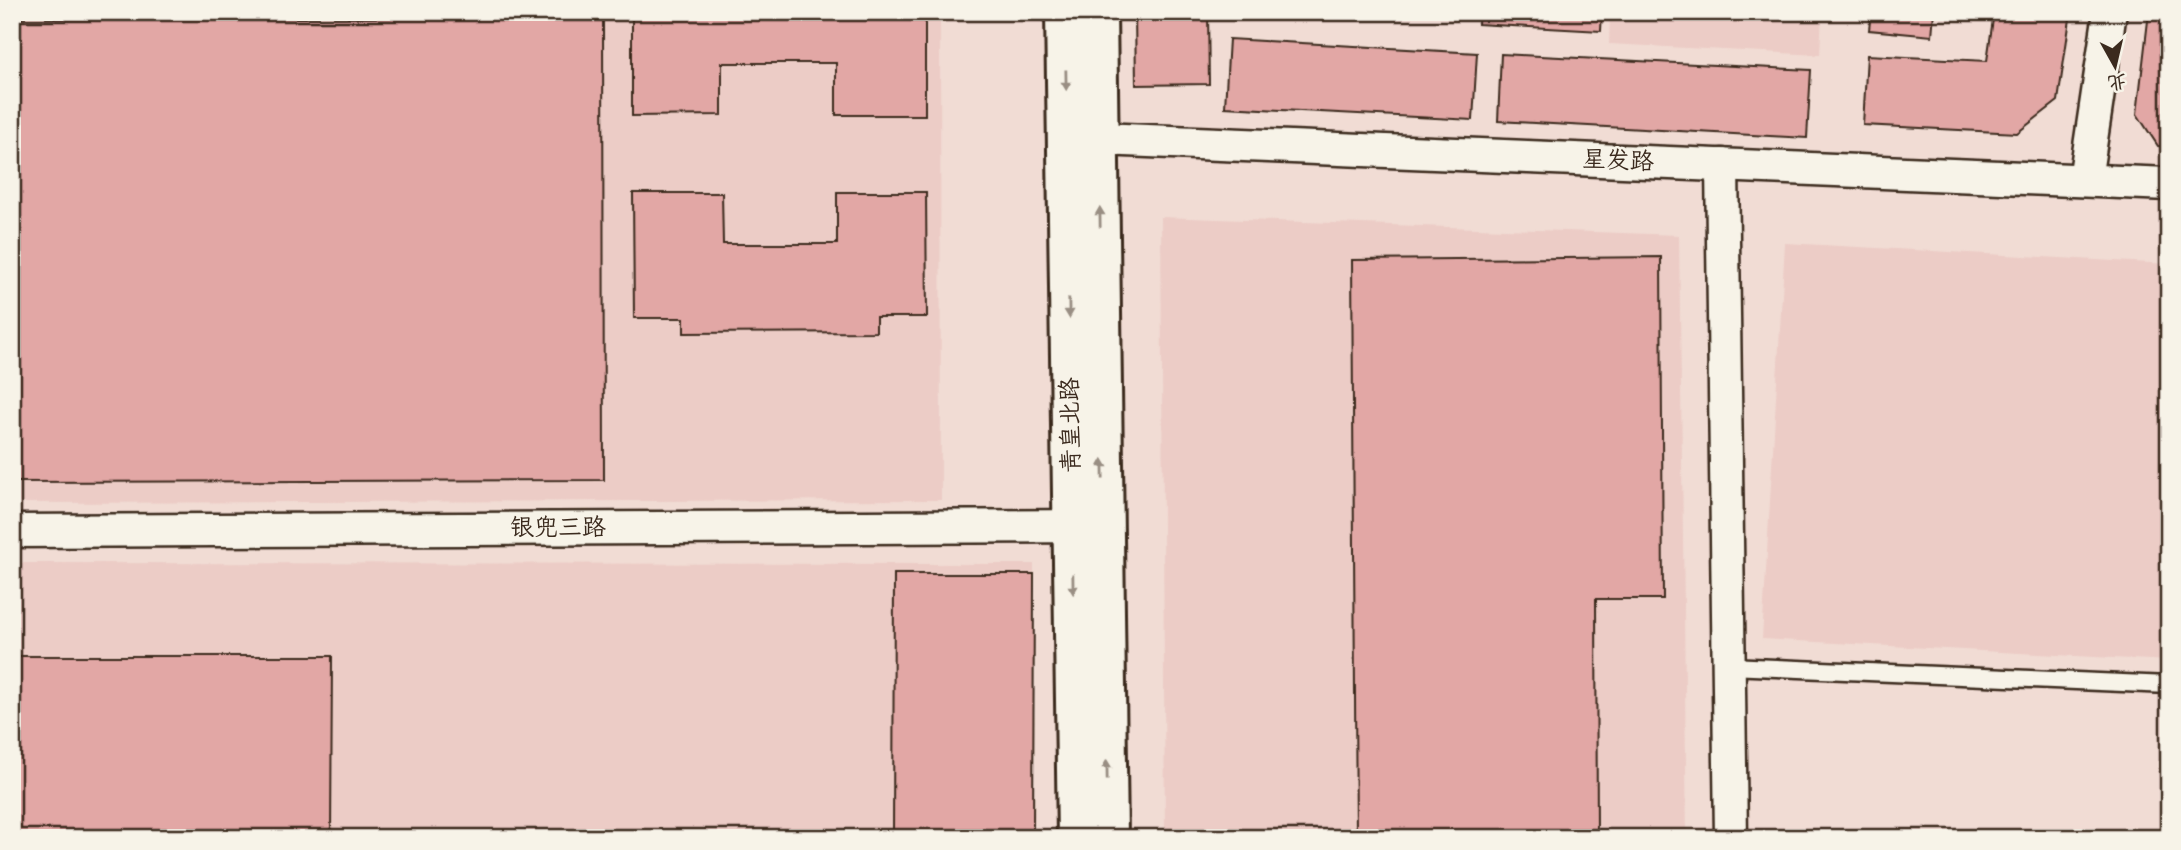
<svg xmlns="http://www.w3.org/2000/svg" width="2181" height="850" viewBox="0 0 2181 850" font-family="'Architects Daughter','LXGW WenKai TC',sans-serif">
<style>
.built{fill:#ecccc6}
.building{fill:#e2a7a5;stroke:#3b2a1e;stroke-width:2}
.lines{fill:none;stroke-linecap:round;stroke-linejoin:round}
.lane-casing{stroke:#3b2a1e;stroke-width:21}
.street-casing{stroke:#3b2a1e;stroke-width:37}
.secondary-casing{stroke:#3b2a1e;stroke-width:44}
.lane{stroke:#f7f3e8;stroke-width:16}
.street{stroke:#f7f3e8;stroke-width:32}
.secondary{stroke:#f7f3e8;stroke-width:38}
.oneway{fill:#998e83}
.labels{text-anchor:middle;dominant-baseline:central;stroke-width:5;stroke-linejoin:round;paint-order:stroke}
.street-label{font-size:24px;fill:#3b2a1e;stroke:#f7f3e8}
</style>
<rect width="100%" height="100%" fill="#f1dcd4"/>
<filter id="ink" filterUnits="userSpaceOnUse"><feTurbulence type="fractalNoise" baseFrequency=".0143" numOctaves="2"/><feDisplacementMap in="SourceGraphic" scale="14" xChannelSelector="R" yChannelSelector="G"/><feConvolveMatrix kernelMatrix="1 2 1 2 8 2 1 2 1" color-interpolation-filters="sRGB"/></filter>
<g filter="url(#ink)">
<g class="built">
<polygon points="12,12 940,12 941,500 12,503"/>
<polygon points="1610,12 1822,12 1820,55 1609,44"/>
<polygon points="1161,217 1679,235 1687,838 1165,838"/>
<polygon points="1785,243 2169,264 2169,661 1762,639"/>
<polygon points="12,563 1034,564 1033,838 12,838"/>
</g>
<g class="building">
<polygon points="632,12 925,12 925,115 836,115 836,63 722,63 722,115 632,116"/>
<polygon points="1135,12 1208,12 1209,84 1136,85"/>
<polygon points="1479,12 1602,12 1601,31 1478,24"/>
<polygon points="1871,12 1934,12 1932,36 1869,30"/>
<polygon points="1994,12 2071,12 2058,101 2017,133 1863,125 1867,55 1987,61"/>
<polygon points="2149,12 2169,12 2169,147 2158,146 2137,114"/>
<polygon points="603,17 604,480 12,482 12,19"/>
<polygon points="1229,39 1477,53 1473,120 1225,107"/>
<polygon points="1501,54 1811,70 1807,138 1498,121"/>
<polygon points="837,192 926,192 927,317 876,317 876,332 684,333 684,318 634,318 633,193 722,193 723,244 837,244"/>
<polygon points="1661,257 1663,599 1596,599 1597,838 1356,838 1352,260"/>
<polygon points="894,574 1034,574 1033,838 893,838"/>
<polygon points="12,656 332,656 331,838 12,838"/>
</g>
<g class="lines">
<g class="lane-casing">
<polyline id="lane" points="1729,666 2169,685"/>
</g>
<g class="street-casing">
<g id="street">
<polyline points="1076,138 2169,184"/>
<polyline points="1722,165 1731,838"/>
<polyline points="2085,180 2110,12"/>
<polyline points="12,531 1096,526"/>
</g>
</g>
<g class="secondary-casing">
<g id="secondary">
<polyline points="1065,12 1077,838"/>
<polyline points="1097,12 1108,838"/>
</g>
</g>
<use href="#lane" class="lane"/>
<use href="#street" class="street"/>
<use href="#secondary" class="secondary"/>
</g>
<defs><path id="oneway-solid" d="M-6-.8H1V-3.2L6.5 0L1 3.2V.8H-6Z" transform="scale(1.75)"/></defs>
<g class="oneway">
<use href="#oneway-solid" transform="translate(1066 80) rotate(89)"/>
<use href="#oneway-solid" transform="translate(1100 217) rotate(-91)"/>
<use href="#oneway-solid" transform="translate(1069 308) rotate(89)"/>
<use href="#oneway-solid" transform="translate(1103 469) rotate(-91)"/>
<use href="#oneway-solid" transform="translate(1073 584) rotate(89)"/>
<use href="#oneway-solid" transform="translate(1107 770) rotate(-91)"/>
</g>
</g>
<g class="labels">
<g class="street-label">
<text transform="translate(1618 161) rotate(2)">星发路</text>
<text transform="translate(1071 425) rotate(-91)">青皇北路</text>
<text x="558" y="528">银兜三路</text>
</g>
</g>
<rect width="2181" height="850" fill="none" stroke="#f7f3e8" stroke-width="42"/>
<rect x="21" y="21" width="2139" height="808" fill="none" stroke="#3b2a1e" stroke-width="2.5" filter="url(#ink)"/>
<g transform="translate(2115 66) rotate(172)" stroke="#f7f3e8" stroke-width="5" paint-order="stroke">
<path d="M0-5L12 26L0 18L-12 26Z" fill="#3b2a1e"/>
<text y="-10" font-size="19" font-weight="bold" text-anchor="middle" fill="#3b2a1e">北</text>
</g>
</svg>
